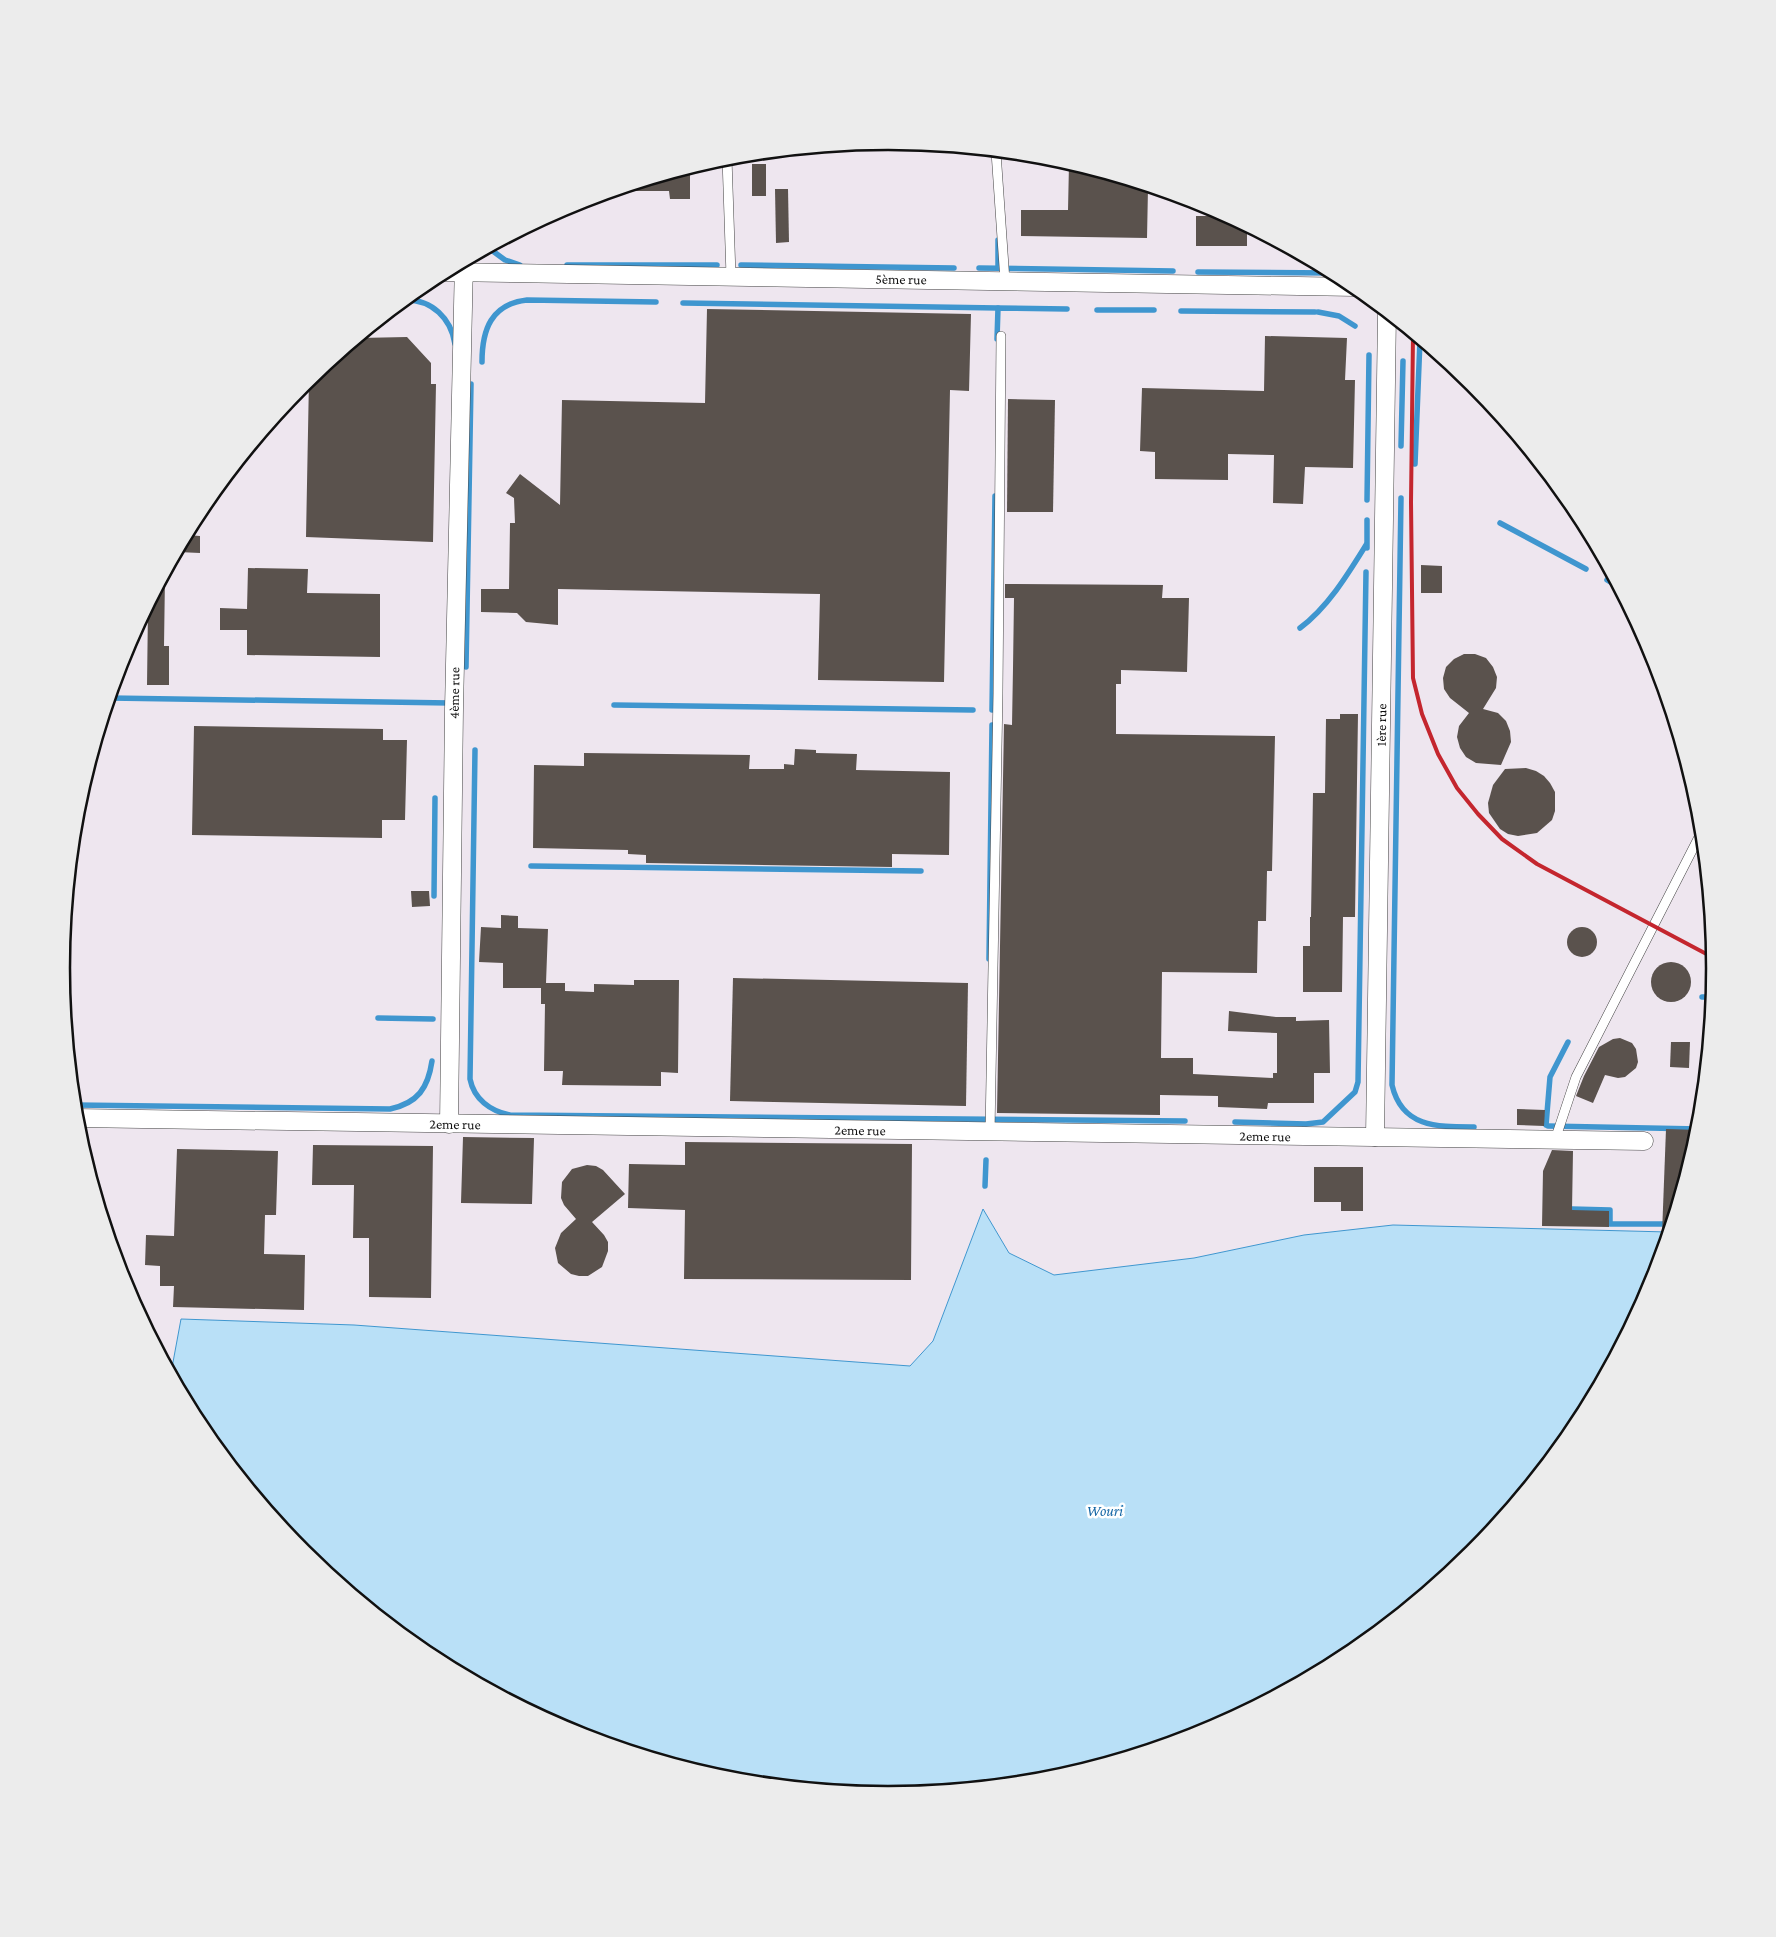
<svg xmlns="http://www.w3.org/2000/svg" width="1776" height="1937" viewBox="0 0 1776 1937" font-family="'Crimson Pro',serif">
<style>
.industrial{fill:#eee6ef}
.water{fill:#b9e0f7;stroke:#3f96cf}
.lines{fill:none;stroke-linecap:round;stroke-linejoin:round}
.stream{stroke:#3f96cf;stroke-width:5.5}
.building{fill:#5a524d}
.lane-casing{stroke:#444;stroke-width:10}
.street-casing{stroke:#444;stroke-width:19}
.lane{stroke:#fff;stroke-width:9}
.street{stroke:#fff;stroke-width:18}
.rail{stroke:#c4262e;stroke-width:4}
.labels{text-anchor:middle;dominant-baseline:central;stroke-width:5;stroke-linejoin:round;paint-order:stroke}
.street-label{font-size:14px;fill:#111;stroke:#fff}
.water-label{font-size:15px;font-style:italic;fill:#1768a6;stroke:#fff}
.rim{fill:none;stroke:#111;stroke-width:2.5}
</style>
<rect width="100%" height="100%" fill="#fffdf5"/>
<polygon class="industrial" points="888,142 1050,158 1205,205 1348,281 1473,384 1576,509 1652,652 1699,807 1715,969 1699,1130 1668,1232 1393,1225 1304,1235 1194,1258 1054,1275 1009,1253 983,1209 933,1341 910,1366 354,1325 181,1319 171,1373 124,1285 77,1130 61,968 77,807 124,652 201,509 304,384 429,281 572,205 727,158"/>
<polygon class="water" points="983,1209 1009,1253 1054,1275 1194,1258 1304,1235 1393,1225 1668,1232 1652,1285 1575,1428 1472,1553 1347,1656 1204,1732 1049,1779 888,1795 726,1779 571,1732 428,1656 303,1553 200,1428 171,1373 181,1319 354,1325 910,1366 933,1341"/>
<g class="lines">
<g class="stream">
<polyline points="490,249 505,260 520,265"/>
<polyline points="567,265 717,265"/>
<polyline points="741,265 954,268"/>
<polyline points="979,268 1173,271"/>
<polyline points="998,268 998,240"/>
<polyline points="1198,272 1332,273"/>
<path d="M406 300C432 300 451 318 455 344"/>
<polyline points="683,303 998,308"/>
<polyline points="1097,310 1154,310"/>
<polyline points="1181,311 1315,312"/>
<polyline points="1318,312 1339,316 1355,326"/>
<polyline points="997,339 998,308 1067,309"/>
<path d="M482 362C482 330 491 304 527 300L656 302"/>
<polyline points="1401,446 1403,361"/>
<polyline points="1415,464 1420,340"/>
<path d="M1401 498 1392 1085C1402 1128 1438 1127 1474 1127"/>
<polyline points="1367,500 1369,355"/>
<polyline points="1500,523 1586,569"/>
<polyline points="1367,548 1367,520"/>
<polyline points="1607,580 1617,586"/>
<path d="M1300 628C1328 607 1348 574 1366 545"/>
<polyline points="466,667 471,384"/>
<polyline points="110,698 450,703 450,701"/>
<polyline points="614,705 973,710"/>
<polyline points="992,710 995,496"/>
<path d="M475 750 470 1079C474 1099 490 1111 510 1115L1185 1121"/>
<polyline points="531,866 921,871"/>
<polyline points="434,896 435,798"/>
<polyline points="989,959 992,725"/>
<polyline points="1702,997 1712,997"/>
<polyline points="378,1018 433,1019"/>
<path d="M75 1105 390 1109C418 1103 428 1088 432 1061"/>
<polyline points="1235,1122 1306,1124 1323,1122 1355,1092 1358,1082 1366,572"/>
<polyline points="1546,1125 1550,1077 1568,1042"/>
<polyline points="1548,1126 1699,1129"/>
<polyline points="985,1186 986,1160"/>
<polyline points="1572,1209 1610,1210 1610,1224 1667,1224 1667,1221"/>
</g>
</g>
<g class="building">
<rect x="752" y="164" width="14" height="32"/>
<polygon points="1069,164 1148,188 1147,238 1021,236 1021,210 1068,210"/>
<polygon points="690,169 690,199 670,199 669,191 629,191 629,187"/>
<polygon points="775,189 788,189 789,242 776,243"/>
<polygon points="1196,216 1226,216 1247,228 1247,246 1196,246"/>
<polygon points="707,309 971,314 969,391 950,390 944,682 818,680 820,594 558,589 558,625 526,622 517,613 481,612 481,589 509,589 510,523 515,523 514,498 506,493 520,474 560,505 562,400 705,403"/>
<polygon points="1265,336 1347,338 1345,380 1355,380 1353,468 1305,467 1303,504 1273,503 1274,455 1228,454 1228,480 1155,479 1155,452 1140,451 1142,388 1264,391"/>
<polygon points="407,337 431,363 431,384 436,384 433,542 306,537 309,379 359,338"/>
<polygon points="1008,399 1055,400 1053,512 1007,512"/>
<polygon points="187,535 200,536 200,553 178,552"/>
<polygon points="1421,565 1442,566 1442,593 1421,593"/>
<polygon points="248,568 308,569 307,593 380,594 380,657 247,655 247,630 220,630 220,608 247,609"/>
<polygon points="165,576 164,646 169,646 169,685 147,685 148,608"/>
<polygon points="1005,584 1163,585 1162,598 1189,598 1187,672 1121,670 1121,684 1116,684 1116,734 1275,736 1272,871 1267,871 1266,921 1258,921 1257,973 1162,972 1161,1058 1193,1058 1193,1074 1273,1078 1273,1073 1277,1073 1277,1033 1228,1031 1229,1011 1276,1017 1296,1017 1296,1021 1329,1020 1330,1073 1314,1073 1314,1103 1268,1103 1267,1109 1218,1107 1218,1096 1160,1095 1160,1115 997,1113 1004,724 1012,725 1013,668 1014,598 1005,598"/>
<polygon points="1464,654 1475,654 1486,658 1493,667 1497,677 1496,688 1483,709 1498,713 1506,721 1510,731 1511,742 1501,765 1476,763 1466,757 1460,748 1457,737 1459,726 1469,713 1450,698 1444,689 1443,678 1446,667 1454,659"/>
<polygon points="1340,714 1358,714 1355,917 1343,917 1342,992 1303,992 1303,946 1310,946 1310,917 1311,917 1313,793 1325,793 1326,719 1340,719"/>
<polygon points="194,726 383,729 383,740 407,740 405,820 382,820 382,838 192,835"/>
<polygon points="795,749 816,750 816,753 857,754 856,770 950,772 949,855 892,854 892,867 646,863 646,855 628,854 628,850 533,848 534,765 584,766 584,753 750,755 749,769 784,769 784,764 794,765"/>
<polygon points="1526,768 1536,771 1544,776 1550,783 1555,792 1555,811 1552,820 1537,833 1518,836 1508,834 1500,829 1489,813 1488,803 1493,785 1505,769"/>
<polygon points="411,891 429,891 430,906 412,907"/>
<polygon points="501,915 518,916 518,928 548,929 546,983 565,983 565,991 594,992 594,984 634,985 634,980 679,980 678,1073 661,1072 661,1086 562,1085 563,1071 544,1071 545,1004 541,1004 541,988 503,988 503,963 479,962 481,927 501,928"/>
<circle cx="1582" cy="942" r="15"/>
<circle cx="1671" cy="982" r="20"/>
<polygon points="733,978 968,983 966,1106 730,1101"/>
<polygon points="1620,1038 1632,1043 1636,1049 1638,1062 1636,1068 1625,1077 1618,1078 1605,1075 1593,1103 1576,1096 1584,1076 1599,1047 1613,1039"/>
<polygon points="1671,1042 1690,1042 1689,1068 1670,1067"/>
<polygon points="1517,1109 1545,1110 1544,1126 1517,1125"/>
<polygon points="1666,1129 1699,1130 1667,1235 1662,1234"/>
<polygon points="463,1137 534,1138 532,1204 461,1203"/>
<polygon points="685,1142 912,1144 911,1280 684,1279 685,1210 628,1208 629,1164 685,1165"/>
<polygon points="313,1145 433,1146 431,1298 369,1297 369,1238 353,1238 354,1185 312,1185"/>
<polygon points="177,1149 278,1151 276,1215 265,1215 264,1254 305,1255 304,1310 173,1307 174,1286 160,1286 160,1266 145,1265 146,1235 174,1236"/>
<polygon points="1552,1150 1573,1151 1572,1210 1609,1211 1609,1227 1542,1226 1543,1171"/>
<polygon points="587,1165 596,1166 603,1170 625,1194 592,1222 604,1235 608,1242 608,1251 602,1267 588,1276 579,1276 571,1274 558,1263 555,1248 561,1233 576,1219 564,1205 561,1198 562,1182 572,1169"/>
<polygon points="1314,1167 1363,1167 1363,1211 1341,1211 1341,1202 1314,1202"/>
</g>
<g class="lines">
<g class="lane-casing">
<g id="lane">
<polyline points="996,152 1005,281"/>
<polyline points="727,158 731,276"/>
<polyline points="990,1132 998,693 1001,336"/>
<polyline points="1555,1140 1576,1077 1701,833"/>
</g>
</g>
<g class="street-casing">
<g id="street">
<polyline points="446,272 1355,287"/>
<polyline points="76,1118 1644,1141"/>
<polyline points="449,1124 454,709 464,262"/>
<polyline points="1375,1137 1387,313"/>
</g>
</g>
<use href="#lane" class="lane"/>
<use href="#street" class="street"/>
<polyline class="rail" points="1413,335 1411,502 1413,678 1422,714 1438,754 1457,788 1478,814 1502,839 1537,864 1714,958"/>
</g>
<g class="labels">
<g class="street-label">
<text transform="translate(901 279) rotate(1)">5ème rue</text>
<text transform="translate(454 693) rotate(-89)">4ème rue</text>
<text transform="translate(1381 725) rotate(-89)">1ère rue</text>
<text transform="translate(455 1124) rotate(1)">2eme rue</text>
<text transform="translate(860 1130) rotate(1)">2eme rue</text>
<text transform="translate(1265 1136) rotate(1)">2eme rue</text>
</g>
<g class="water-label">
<text x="1105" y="1511">Wouri</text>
</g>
</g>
<path d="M0 0H1776V1937H0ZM70 968a818 818 0 1 1 1636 0a818 818 0 1 1-1636 0Z" fill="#ececec" fill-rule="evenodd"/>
<path class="rim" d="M70 968a818 818 0 1 1 1636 0a818 818 0 1 1-1636 0Z"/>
</svg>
